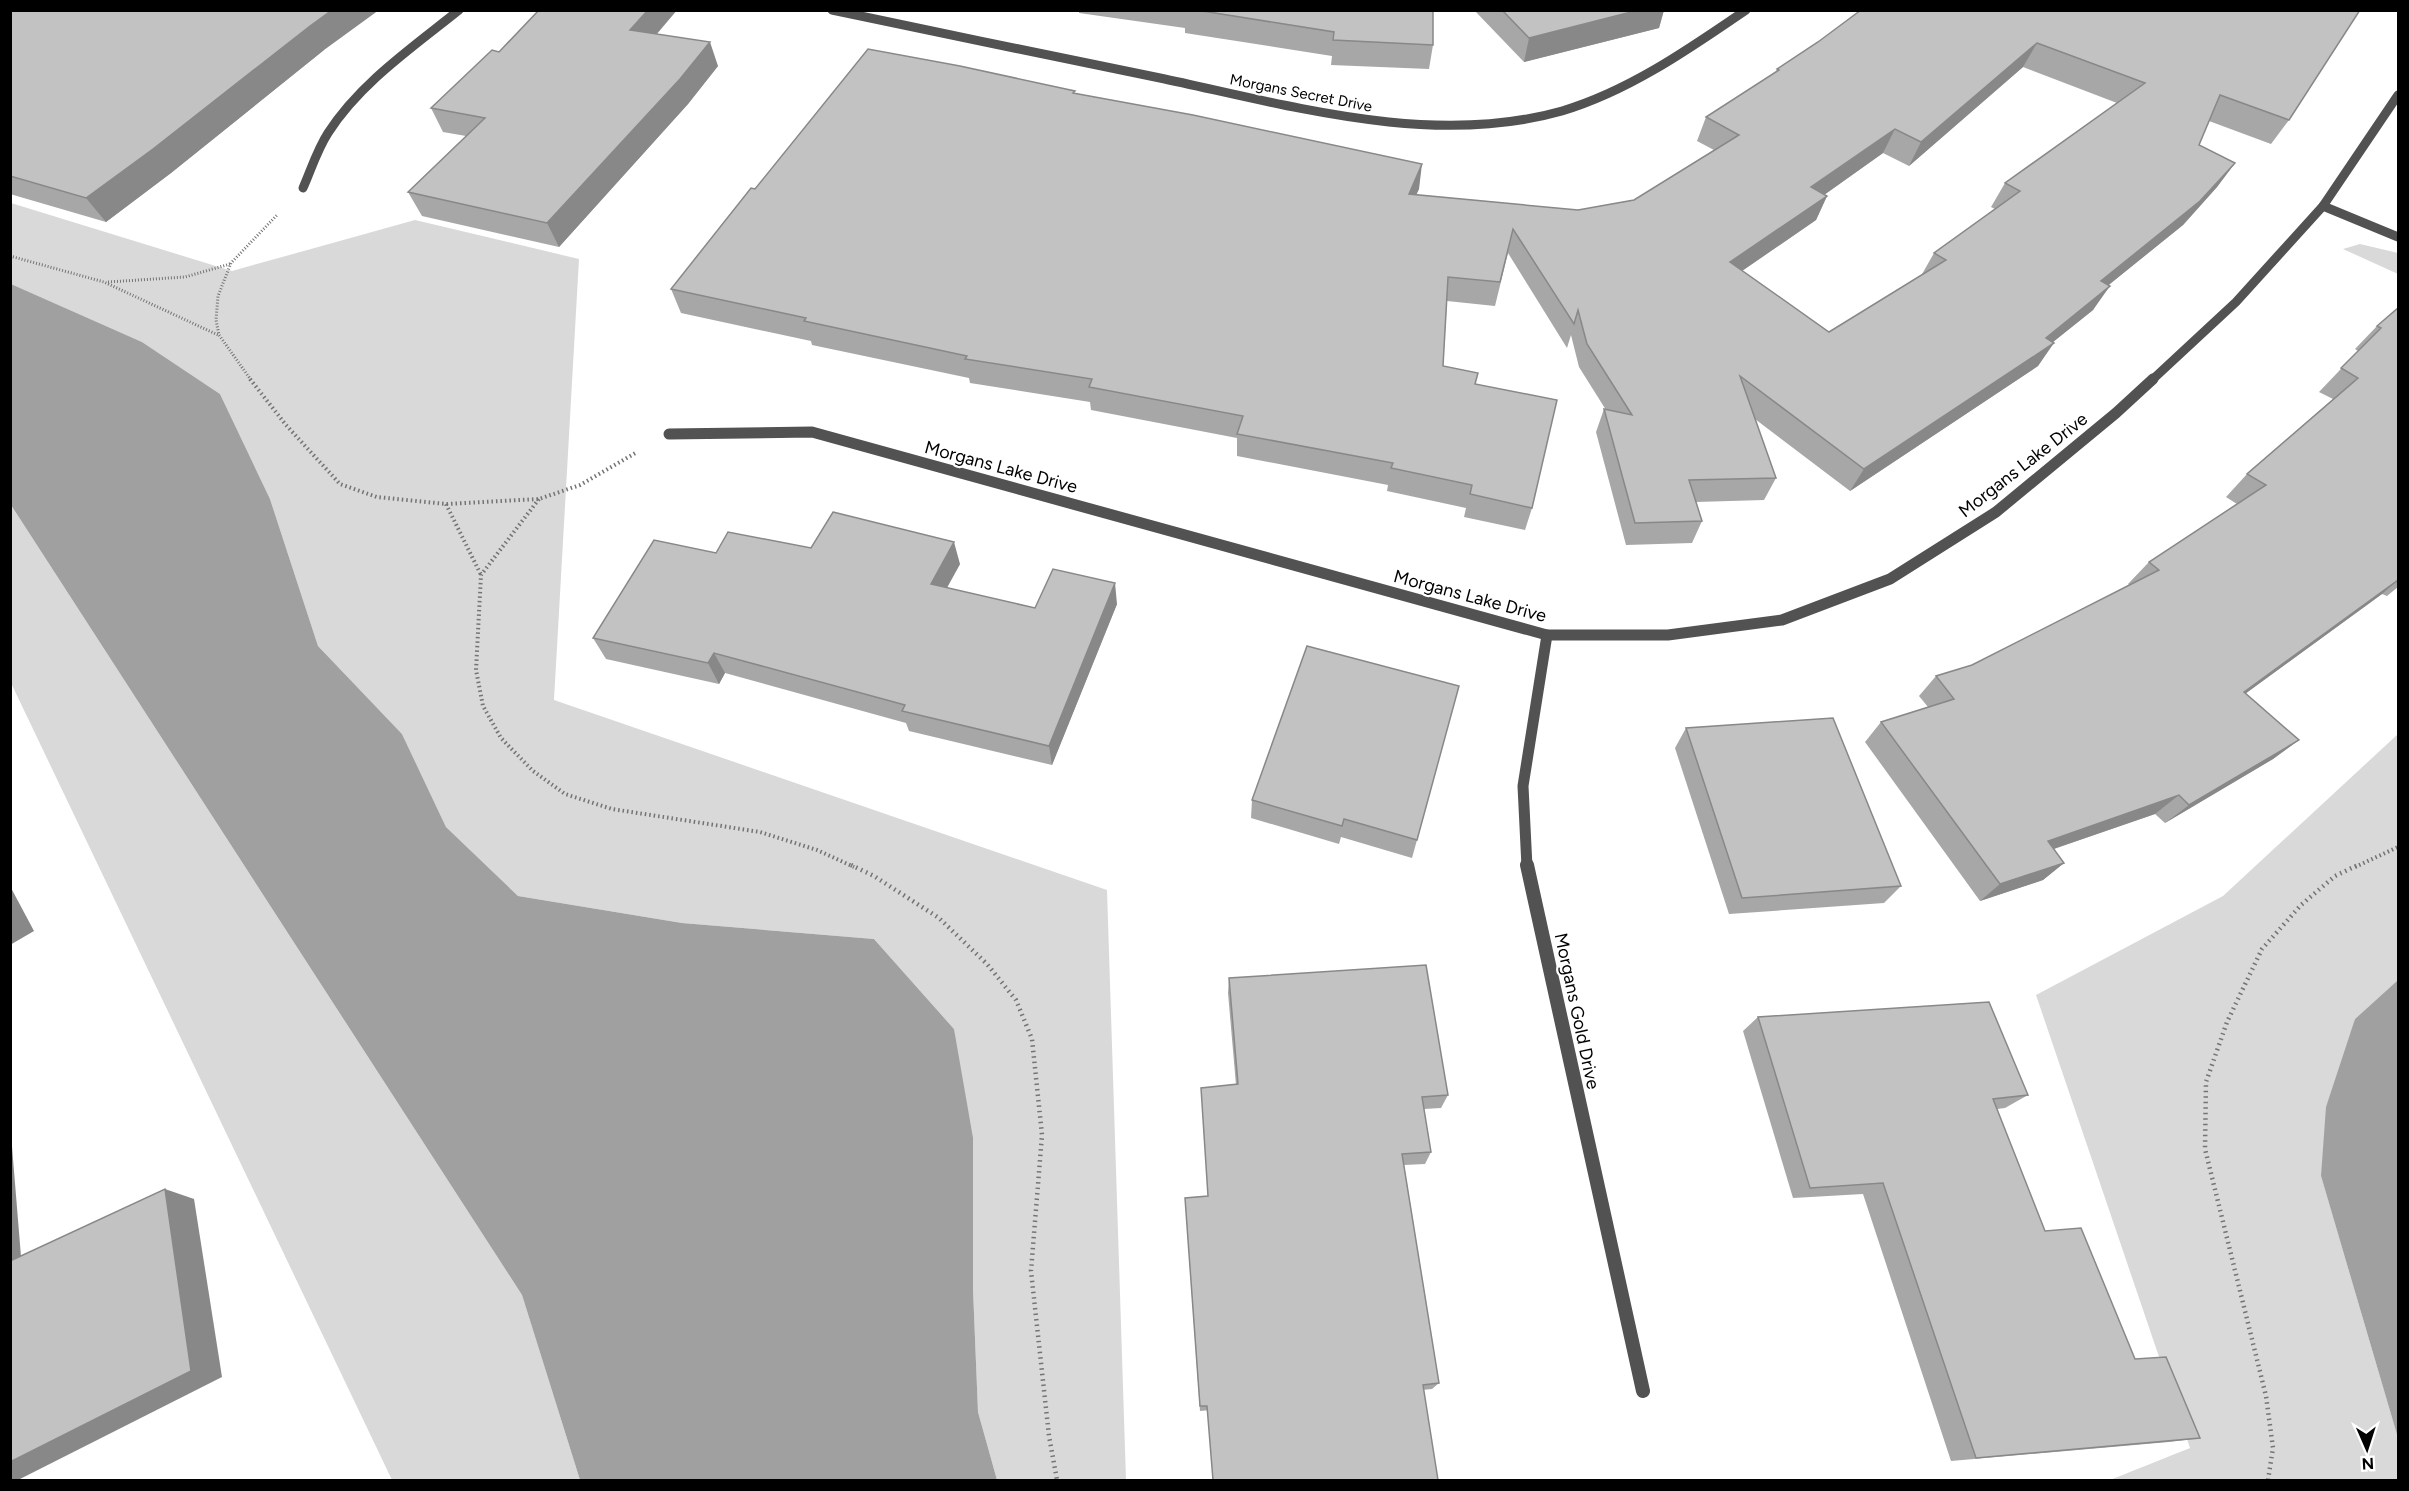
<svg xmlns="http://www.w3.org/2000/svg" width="2409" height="1491" viewBox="0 0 2409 1491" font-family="Figtree,sans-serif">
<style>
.green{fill:#d9d9d9}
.water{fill:#a0a0a0}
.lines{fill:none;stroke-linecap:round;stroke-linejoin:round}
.path-far2{stroke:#747474;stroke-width:3;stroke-dasharray:1 2;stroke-linecap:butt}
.path-far1{stroke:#747474;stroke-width:4;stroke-dasharray:1.5 3;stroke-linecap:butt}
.path{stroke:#747474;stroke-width:4.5;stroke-dasharray:1.5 4;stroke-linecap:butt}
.minor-far2{stroke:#525252;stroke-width:9}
.minor-far1{stroke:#525252;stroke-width:11}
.minor{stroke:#525252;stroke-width:14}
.wall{fill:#a7a7a7;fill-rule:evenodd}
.shaded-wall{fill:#888}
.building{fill:#c2c2c2;stroke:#888;stroke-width:1.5;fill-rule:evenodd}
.labels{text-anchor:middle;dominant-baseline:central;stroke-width:4.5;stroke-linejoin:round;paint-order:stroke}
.far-street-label{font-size:15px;fill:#000;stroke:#fff}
.street-label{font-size:18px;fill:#000;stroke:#fff}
</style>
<rect width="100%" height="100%" fill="#fff"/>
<g class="green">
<polygon points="11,203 232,271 415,220 579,259 554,700 1107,890 1126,1480 997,1480 978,1412 973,1289 954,1029 874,939 682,923 518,896 446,827 402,734 318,646 270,499 220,394 142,342 11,284"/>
<polygon points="2360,244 2398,253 2398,274 2343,249"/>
<polygon points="11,505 522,1295 580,1480 392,1480 11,683"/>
<polygon points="2398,734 2398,980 2355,1019 2321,1176 2398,1438 2398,1480 2110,1480 2190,1448 2036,995 2223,896"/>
</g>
<g class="water">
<polygon points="11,284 142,342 220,394 270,499 318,646 402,734 446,827 518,896 682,923 874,939 954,1029 973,1138 973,1289 978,1412 997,1480 580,1480 522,1295 11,505"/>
<polygon points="2398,980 2398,1438 2321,1176 2326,1107 2355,1019"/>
</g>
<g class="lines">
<g class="path-far2">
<polyline points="10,256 104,282 218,335"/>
<polyline points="108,282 185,277 230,264"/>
<polyline points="251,380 219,335 216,320 218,296 231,263 278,214"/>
</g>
<g class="path-far1">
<polyline points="250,379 286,425 340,484 377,497 446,504 539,499 580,485 637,452"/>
<polyline points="539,499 481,575 476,670 483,706 501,738 533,771 565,794 612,809 760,832 817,850 854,867"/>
<polyline points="446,504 481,575"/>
<polyline points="2355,867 2398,847"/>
</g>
<g class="path">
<polyline points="851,865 874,876 939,918 987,964 1016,1000 1032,1039 1042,1135 1031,1271 1049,1436 1057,1480"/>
<polyline points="2268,1480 2273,1448 2266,1396 2205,1149 2206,1082 2227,1022 2262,949 2301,905 2335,876 2358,865"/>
</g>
<g class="minor-far2">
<path d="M832 10C941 33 1051 56 1160 78 1288 105 1432 148 1562 111 1629 91 1689 49 1746 10"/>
<path d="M303 188C311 170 317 150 328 133 360 83 413 47 459 10"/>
<polyline points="2323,206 2398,237"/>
<polyline points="2152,380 2236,302 2323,206 2398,95"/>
</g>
<g class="minor-far1">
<polyline points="669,434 812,432 1547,635 1668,635 1782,620 1890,579 1996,512 2116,413 2153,379"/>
<polyline points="1527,867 1523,786 1547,635"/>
</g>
<polyline class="minor" points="1527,865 1643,1391"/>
</g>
<g class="wall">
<polygon points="10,10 324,50 171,173 106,222 10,194"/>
<polygon points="539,10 677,10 657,34 718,66 688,104 559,247 422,216 408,192 466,136 443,132 431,108 499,52"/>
<polygon points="1079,10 1433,10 1433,45 1429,69 1331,65 1332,56 1185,33 1185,28 1079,13"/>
<polygon points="1474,10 1664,10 1659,28 1524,62"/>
<path d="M2360 10 2289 120 2271 144 2209 121 2199 145 2235 163 2217 187 2183 225 2108 285 2093 310 2053 342 2038 366 1850 491 1755 419 1776 478 1764 500 1696 502 1702 521 1692 543 1626 545 1596 432 1604 409 1606 410 1579 367 1571 335 1567 348 1508 253 1495 306 1447 301 1443 366 1475 384 1532 508 1525 530 1464 517 1466 508 1387 491 1388 485 1237 456V438L1091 410 1090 402 970 383 969 378 812 345 811 341 681 313 671 289 755 189 1075 93 1419 189 1416 195 1578 210 1634 200 1714 150 1697 141 1706 117 1776 72 1777 69ZM2023 67 2117 103 2005 183 1991 207 1995 209 1934 253 1921 276 1829 332 1742 271 1816 220 1827 196 1824 195 1883 153 1909 166Z"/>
<polygon points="2398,308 2398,587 2387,596 2382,594 2245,694 2299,740 2273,759 2165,823 2155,814 2054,849 2064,863 2043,880 1980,901 1865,742 1881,722 1928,707 1919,696 1936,676 1972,665 2129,585 2128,584 2149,562 2237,504 2226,497 2247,474 2333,399 2319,392 2358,351 2355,349 2377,326"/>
<polygon points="811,548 960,564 947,588 1035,608 1117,604 1052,765 909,731 906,723 725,673 719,684 606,659 593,638 716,553"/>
<polygon points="1307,646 1417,840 1412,858 1341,837 1339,844 1251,818 1252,800"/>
<polygon points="1686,728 1901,886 1884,903 1729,914 1675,748"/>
<polygon points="1229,978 1448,1095 1441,1108 1424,1109 1431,1152 1425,1164 1404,1165 1439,1383 1432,1389 1200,1411 1185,1198 1208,1196 1201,1088 1236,1085 1228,993"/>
<polygon points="1758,1017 2028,1095 2005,1108 1997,1109 2045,1231 2135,1359 2200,1438 2169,1442 1951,1461 1863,1194 1793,1198 1743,1031"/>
</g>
<g class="shaded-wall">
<polygon points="332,10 379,10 324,50 171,173 106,222 86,198 310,26"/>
<polygon points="648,10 677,10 639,54 630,30"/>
<polygon points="1627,10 1664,10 1659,28 1524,62 1529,38"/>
<polygon points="710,42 718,66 688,104 559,247 547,223"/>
<polygon points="2037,43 2023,67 1909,166 1921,142"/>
<polygon points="1895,129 1883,153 1800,212 1811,187"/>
<polygon points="2235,163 2217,187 2183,225 2084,305 2101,281"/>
<polygon points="1422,164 1419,189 1405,218 1409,194"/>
<polygon points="1827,196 1816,220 1720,286 1730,262"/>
<polygon points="2110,286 2093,310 2043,350 2054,343 2038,366 1850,491 1864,469 2046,338"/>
<polygon points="954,542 960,564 937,605 931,584"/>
<polygon points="2398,580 2382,594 2220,712 2244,692"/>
<polygon points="1115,583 1117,604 1052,765 1049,746"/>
<polygon points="714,653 725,673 719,684 708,663"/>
<polygon points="2299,740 2273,759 2165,823 2189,805"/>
<polygon points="2179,795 2155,814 2027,858 2048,841"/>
<polygon points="2064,863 2043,880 1980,901 2000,884"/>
<polygon points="10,886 34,931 10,945"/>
<polygon points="10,1122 23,1281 10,1278"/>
<polygon points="165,1189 194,1199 222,1377 18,1480 10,1480 10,1462"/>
</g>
<g class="building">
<polygon points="10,10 332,10 310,26 153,149 86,198 10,176"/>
<polygon points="539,10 648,10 630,30 710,42 680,79 547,223 408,192 485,118 431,108 492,50 499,52"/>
<polygon points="1196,10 1433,10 1433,45 1333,40 1334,32"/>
<polygon points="1502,10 1639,10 1529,38"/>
<path d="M1861 10H2360L2289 120 2220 95 2199 145 2235 163 2200 201 2101 281 2110 286 2046 338 2054 343 1864 469 1740 376 1776 478 1689 480 1702 521 1635 523 1604 409 1632 415 1587 344 1578 310 1574 324 1513 229 1500 282 1448 277 1443 366 1478 373 1475 384 1557 400 1532 508 1470 494 1472 485 1391 468 1393 463 1237 434 1243 416 1089 387 1092 379 965 359 967 356 804 321 806 318 671 289 751 188 755 189 868 49 960 66 1075 91 1073 93 1193 115 1422 164 1409 194 1578 210 1634 200 1739 135 1706 117 1779 70 1777 69 1818 42ZM2037 43 2145 83 2005 183 2020 191 1934 253 1946 260 1829 332 1730 262 1827 196 1811 187 1895 129 1921 142Z"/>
<polygon points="2398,308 2398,580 2244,692 2299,740 2189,805 2179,795 2048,841 2064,863 2000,884 1881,722 1954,699 1936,676 1972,665 2159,570 2149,562 2266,485 2247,474 2358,378 2341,368 2381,328 2377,326"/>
<polygon points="833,512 954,542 931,584 1035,608 1053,569 1115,583 1049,746 902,711 905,705 714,653 708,663 593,638 654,540 716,553 728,532 811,548"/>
<polygon points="1307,646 1459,686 1417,840 1344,819 1342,826 1252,800"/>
<polygon points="1833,718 1901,886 1742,898 1686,728"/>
<polygon points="1426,965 1448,1095 1422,1097 1431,1152 1402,1154 1439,1383 1423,1385 1438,1480 1213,1480 1207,1406 1200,1406 1185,1198 1208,1196 1201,1088 1238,1084 1229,978"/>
<polygon points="1989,1002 2028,1095 1993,1099 2045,1231 2081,1228 2135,1359 2166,1357 2200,1438 1976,1458 1883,1183 1810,1188 1758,1017"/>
<polygon points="165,1189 191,1371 10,1462 10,1261"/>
</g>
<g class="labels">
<g class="far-street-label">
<text transform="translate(1301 93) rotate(11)">Morgans Secret Drive</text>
</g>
<g class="street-label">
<text transform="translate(2023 465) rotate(-38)">Morgans Lake Drive</text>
<text transform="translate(1001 467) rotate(15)">Morgans Lake Drive</text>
<text transform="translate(1470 596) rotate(15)">Morgans Lake Drive</text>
<text transform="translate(1577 1011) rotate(78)">Morgans Gold Drive</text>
</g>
</g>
<rect width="2409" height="1491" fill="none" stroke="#000000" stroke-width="24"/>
<g transform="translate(2367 1449) rotate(177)" stroke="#ffffff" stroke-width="4.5" paint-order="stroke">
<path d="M0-4.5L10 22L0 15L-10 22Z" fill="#000000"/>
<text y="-9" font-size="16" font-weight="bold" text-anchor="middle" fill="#000000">N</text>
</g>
</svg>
